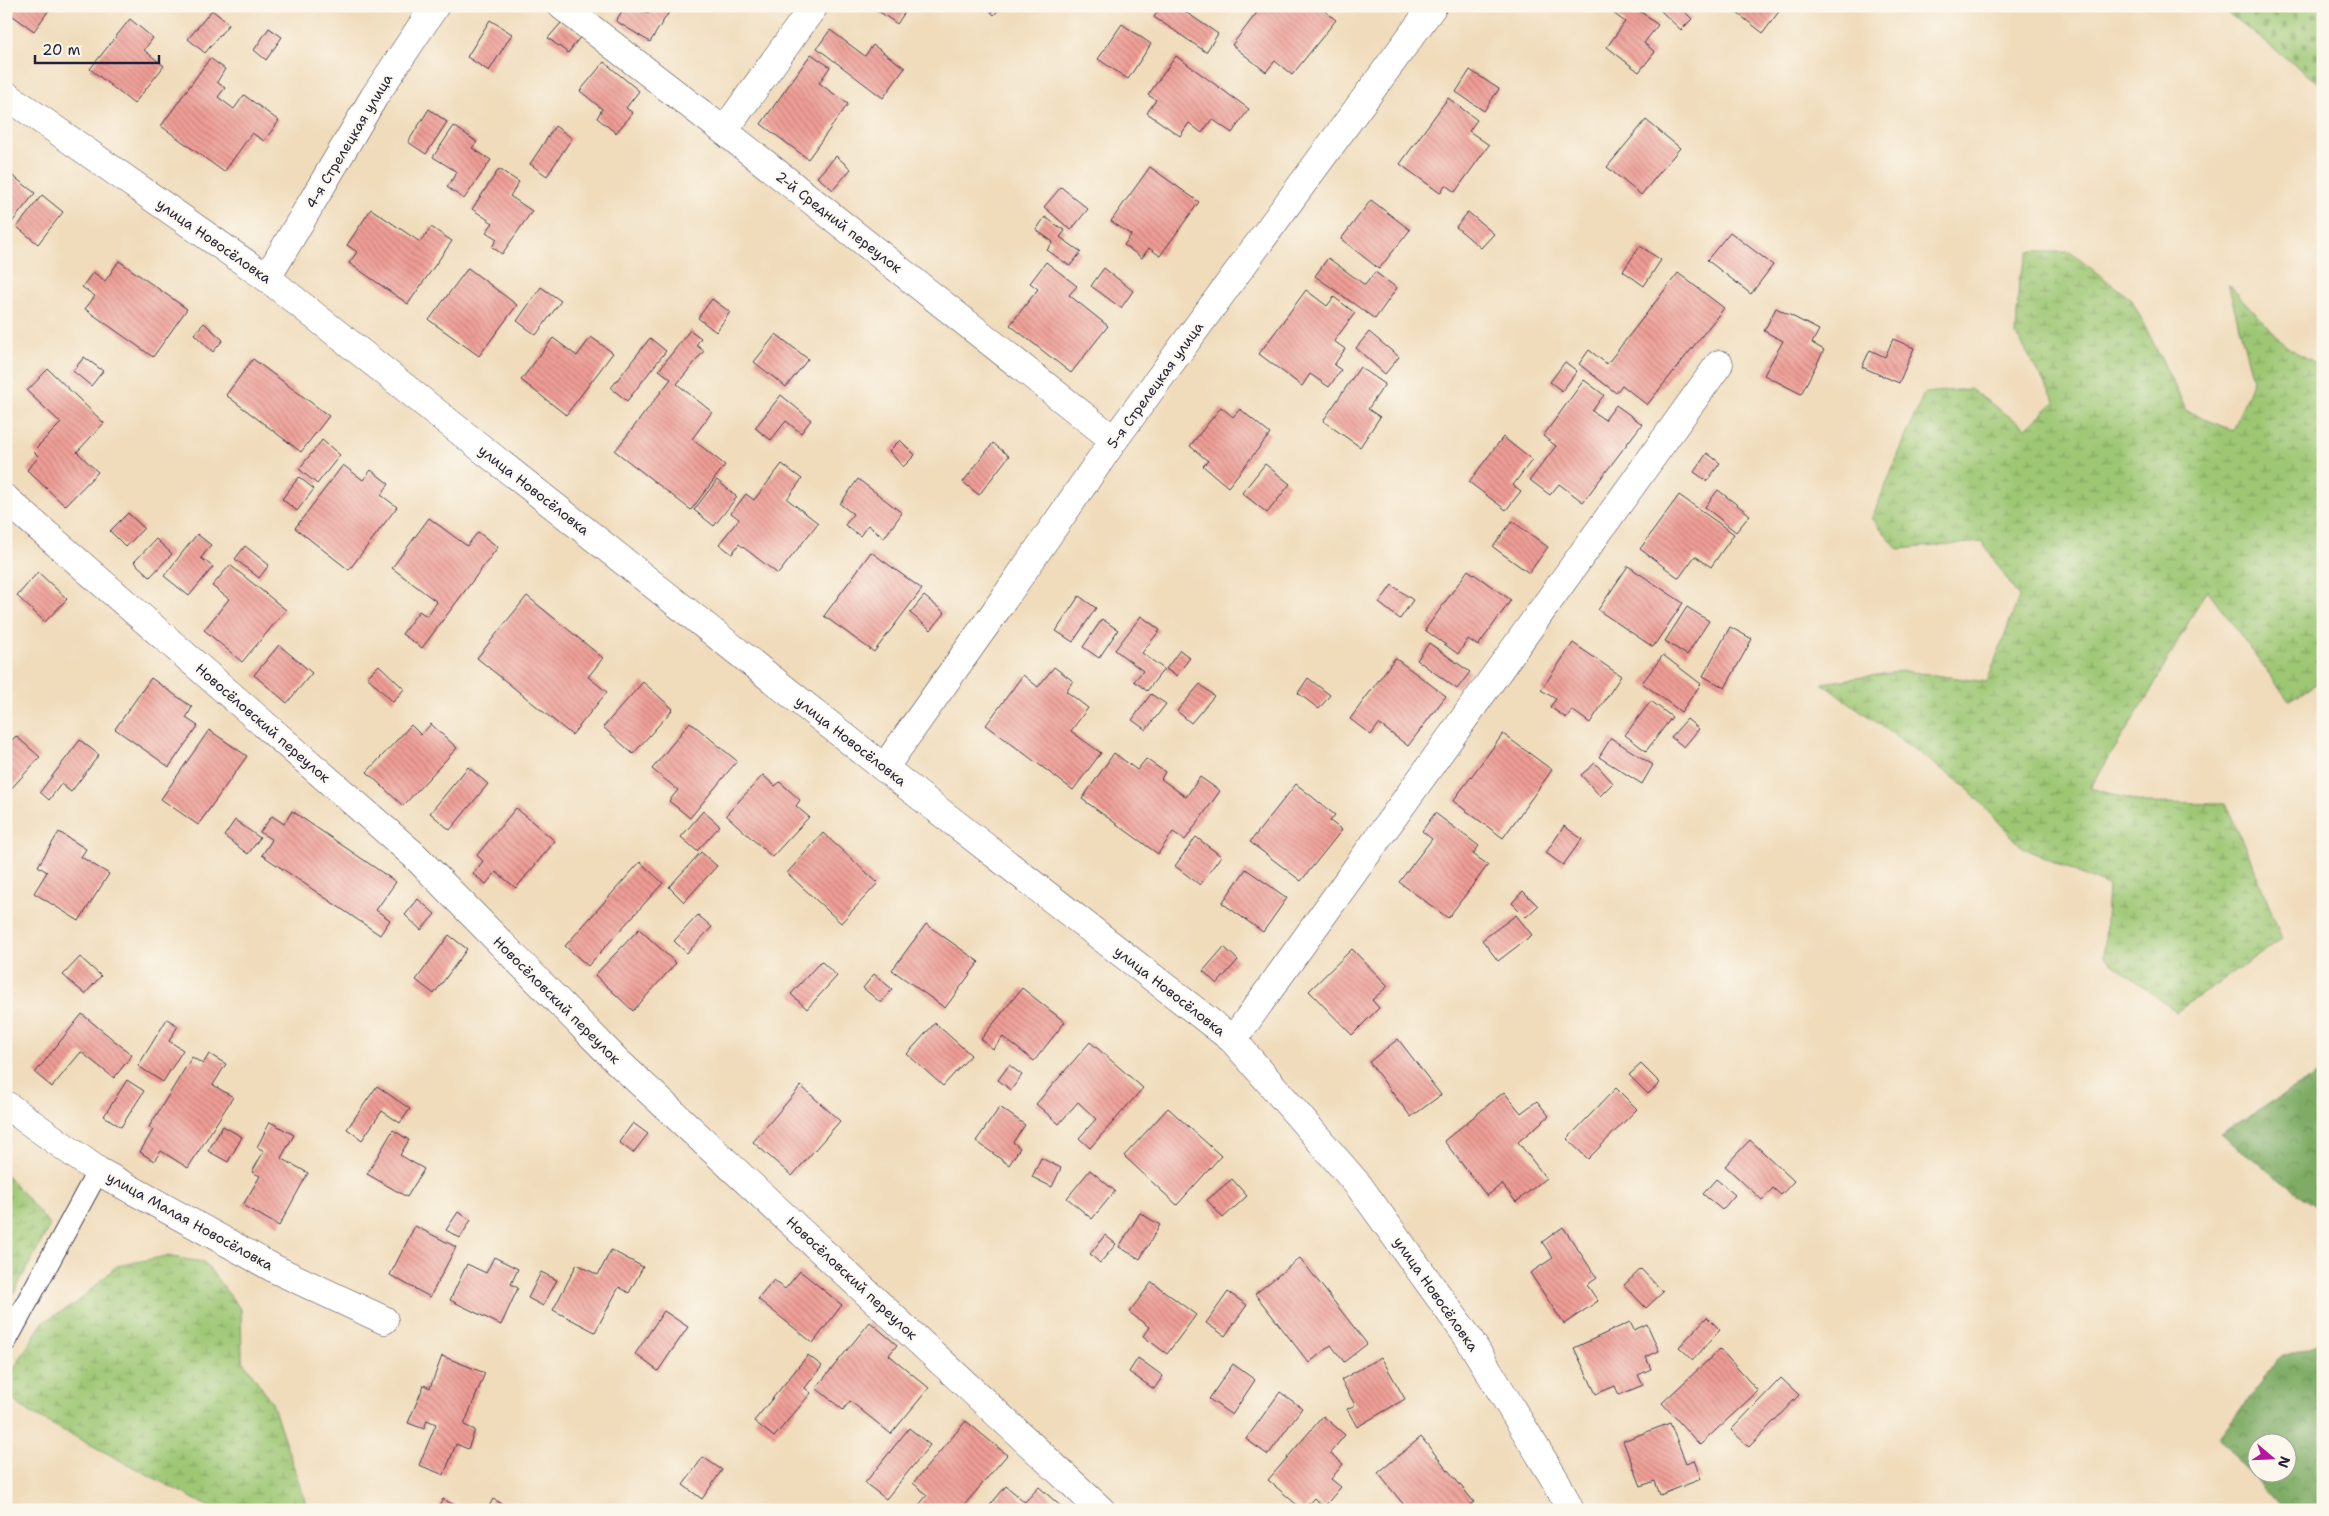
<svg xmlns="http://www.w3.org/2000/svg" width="2329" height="1516" viewBox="0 0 2329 1516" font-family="'Shantell Sans',sans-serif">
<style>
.forest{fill:url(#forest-crowns);stroke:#506750;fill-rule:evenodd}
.wetland{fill:url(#wetland-marsh);stroke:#607457}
.cemetery{fill:url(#cemetery-stones);stroke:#607457}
.building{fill:url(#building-back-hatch)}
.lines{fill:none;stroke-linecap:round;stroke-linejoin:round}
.lane-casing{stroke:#413e4e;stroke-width:23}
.street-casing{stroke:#413e4e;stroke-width:29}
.lane{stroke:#fff;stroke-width:21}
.street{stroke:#fff;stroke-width:28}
.labels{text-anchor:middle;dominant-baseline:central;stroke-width:4;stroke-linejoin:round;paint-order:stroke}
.street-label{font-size:14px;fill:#22223b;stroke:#fbf7ec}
</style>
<defs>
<pattern id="forest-crowns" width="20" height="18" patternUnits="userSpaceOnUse" patternTransform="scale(1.25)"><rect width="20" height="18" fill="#7eac65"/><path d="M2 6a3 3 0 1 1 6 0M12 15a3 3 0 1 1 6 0" fill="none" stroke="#678c54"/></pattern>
<pattern id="wetland-marsh" width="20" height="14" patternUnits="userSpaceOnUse" patternTransform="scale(1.25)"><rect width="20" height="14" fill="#9dc773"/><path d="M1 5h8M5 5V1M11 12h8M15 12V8" fill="none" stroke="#80a160"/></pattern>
<pattern id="cemetery-stones" width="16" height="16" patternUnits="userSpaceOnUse" patternTransform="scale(1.25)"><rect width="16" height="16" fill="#9dc773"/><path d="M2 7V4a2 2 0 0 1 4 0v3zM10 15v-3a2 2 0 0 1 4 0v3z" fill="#80a160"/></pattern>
<pattern id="building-back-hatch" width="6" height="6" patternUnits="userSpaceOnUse" patternTransform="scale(1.25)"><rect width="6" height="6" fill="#ef9d95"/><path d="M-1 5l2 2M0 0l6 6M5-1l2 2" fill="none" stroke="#c1807b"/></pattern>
</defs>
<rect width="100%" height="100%" fill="#fbf7ec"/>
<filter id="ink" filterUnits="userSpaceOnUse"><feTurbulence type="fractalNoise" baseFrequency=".02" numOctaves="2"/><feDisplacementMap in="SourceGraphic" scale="10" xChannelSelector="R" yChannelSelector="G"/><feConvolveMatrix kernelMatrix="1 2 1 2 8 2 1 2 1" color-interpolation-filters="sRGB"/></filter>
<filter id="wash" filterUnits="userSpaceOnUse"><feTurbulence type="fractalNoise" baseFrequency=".0096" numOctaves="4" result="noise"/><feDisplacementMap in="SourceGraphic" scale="20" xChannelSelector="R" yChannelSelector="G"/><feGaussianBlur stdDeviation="1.12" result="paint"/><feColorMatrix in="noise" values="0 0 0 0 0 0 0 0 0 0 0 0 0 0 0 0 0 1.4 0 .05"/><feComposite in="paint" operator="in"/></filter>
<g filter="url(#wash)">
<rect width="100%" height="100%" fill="#f0dcbb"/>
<g class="forest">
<polygon points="2323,1071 2323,1212 2220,1134"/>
<path d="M2323 1342V1508L2320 1510H2283L2218 1438 2281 1357ZM2256 1444H2286V1474H2256Z"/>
</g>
<g class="wetland">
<polygon points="2029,252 2070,252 2132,300 2187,411 2233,431 2253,380 2228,284 2287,347 2323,367 2323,679 2289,701 2207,589 2150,692 2090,788 2145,803 2225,804 2249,855 2282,939 2176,1012 2104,956 2108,886 2023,848 1965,786 1822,683 1904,671 1987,682 2019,597 1982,542 1898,549 1872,518 1924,393 1970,389 2026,428 2055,401 2016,334 2019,279"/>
<polygon points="6,1174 50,1225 6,1308"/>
<polygon points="166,1256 204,1262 241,1310 242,1359 272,1403 305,1500 302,1510 215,1510 34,1415 6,1396 6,1381 43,1322 75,1304 117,1266"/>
</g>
<polygon class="cemetery" points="2219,6 2323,6 2323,87"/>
<g id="blocks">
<g class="building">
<polygon points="6,6 52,6 34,31 6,11"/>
<polygon points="625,6 638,6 648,13 652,6 659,6 669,12 650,42 616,21"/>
<polygon points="871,6 909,6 897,24"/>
<polygon points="985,6 1002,6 994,15"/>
<polygon points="1161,6 1177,6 1218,34 1206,52 1154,17"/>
<polygon points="1262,6 1319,6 1336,20 1292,75 1275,61 1266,72 1232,45"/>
<polygon points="1604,6 1633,6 1658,25 1644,43 1655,52 1639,72 1607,47 1625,22"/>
<polygon points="1666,6 1679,6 1692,19 1681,30 1661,11"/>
<polygon points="1728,6 1783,6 1763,33"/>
<polygon points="212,10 229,24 205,53 188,39"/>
<polygon points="130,19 153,38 144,50 164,66 134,104 90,69"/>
<polygon points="490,20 512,34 489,71 467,57"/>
<polygon points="561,23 580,37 568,53 548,38"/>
<polygon points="1122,24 1151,44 1128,79 1098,59"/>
<polygon points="269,28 282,37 266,60 254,50"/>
<polygon points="830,30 865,56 873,45 905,68 883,98 817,48"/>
<polygon points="811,54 830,67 819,83 848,104 808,159 761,124"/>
<polygon points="1176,56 1249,109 1232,133 1212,119 1202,133 1189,123 1180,136 1147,113 1156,100 1148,95"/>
<polygon points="210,58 225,69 217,82 225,88 218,97 234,109 244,95 279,121 264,141 252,133 224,172 161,126"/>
<polygon points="604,62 639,91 626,108 633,113 616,133 597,118 602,109 580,91"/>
<polygon points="1470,70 1499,89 1484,111 1456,92"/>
<polygon points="1448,98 1477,120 1469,131 1489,145 1455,192 1445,185 1440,193 1400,164"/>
<polygon points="429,109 447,122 426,154 408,142"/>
<polygon points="1646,120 1680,148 1641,195 1607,167"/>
<polygon points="454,126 477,142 472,148 491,160 464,199 447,187 457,172 433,157"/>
<polygon points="555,126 572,138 547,176 530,164"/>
<polygon points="836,156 851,169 833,190 817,177"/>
<polygon points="1150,167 1199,202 1160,256 1149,248 1142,258 1124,245 1131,235 1111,221"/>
<polygon points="499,169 519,182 510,196 532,211 502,254 492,247 497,239 486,232 493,223 472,209"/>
<polygon points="9,173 35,193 6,230 6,176"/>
<polygon points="1061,187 1088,209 1071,230 1044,207"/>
<polygon points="42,195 63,212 38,244 17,227"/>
<polygon points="1371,200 1410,230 1379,269 1341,239"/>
<polygon points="371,209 420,242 431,227 452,241 408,304 349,263 357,252 347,245"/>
<polygon points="1468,212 1494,234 1481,248 1456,227"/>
<polygon points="1045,217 1065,231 1060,237 1081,252 1070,266 1047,250 1053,242 1036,230"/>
<polygon points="1730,232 1773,265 1751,294 1707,260"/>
<polygon points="1640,246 1661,260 1644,286 1623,271"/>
<polygon points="1328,258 1365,285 1375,272 1397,288 1375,319 1315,276"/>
<polygon points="119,261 187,309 153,357 85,309 95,296 82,287 93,272 105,281"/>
<polygon points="1046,262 1077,286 1069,295 1108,326 1071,373 1010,325 1038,289 1030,283"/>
<polygon points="468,268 517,305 479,356 429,320"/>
<polygon points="1104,268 1133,291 1121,308 1091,286"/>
<polygon points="1678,273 1724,308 1647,405 1622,385 1616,393 1579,364 1589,350 1607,364"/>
<polygon points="541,287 561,301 536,335 517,321"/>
<polygon points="1306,290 1327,306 1334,297 1355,313 1334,341 1345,349 1334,365 1341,370 1329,387 1310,374 1302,386 1259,354"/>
<polygon points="712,299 730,312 716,332 698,318"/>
<polygon points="1776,308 1819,330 1812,343 1824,350 1801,394 1764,375 1783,341 1764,331"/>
<polygon points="204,323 223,340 213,352 194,334"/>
<polygon points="690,330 701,338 696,345 704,351 677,384 712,412 692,439 725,465 691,510 615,451 671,379 659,370"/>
<polygon points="1369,332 1399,357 1385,374 1356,348"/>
<polygon points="776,334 808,359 786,387 754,362"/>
<polygon points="591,337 613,353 566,415 521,380 553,338 577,356"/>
<polygon points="650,338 666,351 627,401 611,388"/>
<polygon points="1893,339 1914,348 1899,383 1862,367 1870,350 1885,357"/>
<polygon points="84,357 103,371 91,386 73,371"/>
<polygon points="253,359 329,416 301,452 226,395"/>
<polygon points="1565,362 1577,371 1562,391 1550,382"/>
<polygon points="1360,367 1385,384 1368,409 1380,417 1360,447 1323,421"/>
<polygon points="48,369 104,423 77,452 98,472 65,506 27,470 39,457 33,451 61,423 27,391"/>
<polygon points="1584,380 1604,395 1592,411 1605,420 1616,405 1642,424 1583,502 1559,484 1550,495 1530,480 1556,446 1543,436"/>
<polygon points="781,395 811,420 801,433 786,421 771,440 755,428"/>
<polygon points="1221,407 1233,417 1240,409 1270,434 1228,487 1203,466 1208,461 1190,446"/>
<polygon points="1503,437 1532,460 1513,485 1521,491 1506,510 1469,482"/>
<polygon points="322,440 340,455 317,484 299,469"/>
<polygon points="900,440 915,455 903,467 889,451"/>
<polygon points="993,443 1009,456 979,495 963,482"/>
<polygon points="1707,453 1720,463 1707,481 1694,472"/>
<polygon points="782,464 802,479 787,499 818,523 778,574 739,544 732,554 719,544 739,519 731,513 746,494 754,500"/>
<polygon points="1265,464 1290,484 1267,513 1242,493"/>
<polygon points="343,465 363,480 371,470 389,484 381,495 397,507 349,570 295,528"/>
<polygon points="299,477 314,489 297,511 282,499"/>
<polygon points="858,479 902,513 884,538 868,525 860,536 845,525 853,514 840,504"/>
<polygon points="717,480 737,497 714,526 694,510"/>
<polygon points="1718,490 1750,515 1736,532 1705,507"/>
<polygon points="1679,495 1734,534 1711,567 1695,556 1679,578 1640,549"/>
<polygon points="128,513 144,528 126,547 110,531"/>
<polygon points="429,518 467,546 478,532 498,547 422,648 402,634 419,611 427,616 437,602 392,568"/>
<polygon points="1512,521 1548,547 1529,573 1493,547"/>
<polygon points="197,534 211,545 201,558 213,567 189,596 164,576"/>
<polygon points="156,539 172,554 150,577 134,562"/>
<polygon points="245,546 269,565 259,578 235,559"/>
<polygon points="871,552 922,589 874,652 824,616"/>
<polygon points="230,565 286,610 242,662 204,630 229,599 212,586"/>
<polygon points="1628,566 1683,603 1653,647 1598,610"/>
<polygon points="1468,570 1511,600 1478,646 1468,639 1458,654 1425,630"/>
<polygon points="38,572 67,599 45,622 17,596"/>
<polygon points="1392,585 1413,600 1400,619 1379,603"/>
<polygon points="527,596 603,658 588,677 607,692 572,735 477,658"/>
<polygon points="924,596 945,613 931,630 910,613"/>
<polygon points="1079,596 1096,608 1073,642 1056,631"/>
<polygon points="1687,607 1709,621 1687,655 1665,641"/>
<polygon points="1141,616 1160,630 1142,653 1164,669 1147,691 1134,681 1143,671 1115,650"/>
<polygon points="1102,619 1118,630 1099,658 1083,647"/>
<polygon points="1730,627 1752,639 1725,688 1703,676"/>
<polygon points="1429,643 1470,672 1457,689 1417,660"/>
<polygon points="1573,643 1621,676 1590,723 1572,710 1566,718 1550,707 1556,699 1541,690"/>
<polygon points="279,645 312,673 287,703 254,675"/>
<polygon points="1180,650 1190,658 1176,676 1166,669"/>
<polygon points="1663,655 1701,684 1681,712 1642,683"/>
<polygon points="1395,658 1446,696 1408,746 1379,724 1371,735 1350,719"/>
<polygon points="379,665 404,689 393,702 367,677"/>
<polygon points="1054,667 1073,681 1066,691 1088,708 1071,731 1101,753 1073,790 986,725 1023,675 1038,687"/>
<polygon points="151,678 192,707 186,718 198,726 169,767 115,729"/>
<polygon points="1308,678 1330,695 1319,709 1298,693"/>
<polygon points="643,682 673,709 633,754 603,727"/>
<polygon points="1200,684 1214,696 1191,723 1177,711"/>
<polygon points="1151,694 1166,704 1146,730 1132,720"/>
<polygon points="1651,701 1672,717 1646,751 1625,735"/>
<polygon points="1687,719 1699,729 1684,747 1671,737"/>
<polygon points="690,722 737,761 690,818 669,801 678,790 652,769"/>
<polygon points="431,724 457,748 403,806 367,772 411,725 421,735"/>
<polygon points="209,730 247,756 198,825 161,799"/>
<polygon points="1503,734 1552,770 1503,838 1453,801"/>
<polygon points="16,736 40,757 9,791 6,788 6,746"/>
<polygon points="1611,738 1653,765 1642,784 1599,757"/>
<polygon points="80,740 99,755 71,792 61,784 49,800 40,792"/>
<polygon points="1114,753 1137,770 1146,759 1165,772 1161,779 1186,797 1200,777 1220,791 1185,840 1173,832 1158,854 1082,799"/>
<polygon points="1595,763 1613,783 1600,796 1581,775"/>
<polygon points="468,767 488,784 450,830 430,813"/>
<polygon points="763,775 775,786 780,782 800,800 796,806 809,817 772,857 726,815"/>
<polygon points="1296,784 1335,815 1330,821 1342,830 1301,881 1250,842"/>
<polygon points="516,808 555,841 516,888 496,872 486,884 473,874 483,861 477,855"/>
<polygon points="292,811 396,882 376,910 390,920 380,935 262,855 272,840 260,832 272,816 284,824"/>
<polygon points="703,811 720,826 697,851 681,837"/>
<polygon points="1435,813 1479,846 1473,854 1488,865 1448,918 1399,882 1432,839 1422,831"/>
<polygon points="235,820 260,838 248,854 224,836"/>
<polygon points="1564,826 1582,839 1563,865 1546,853"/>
<polygon points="59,832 86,849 81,857 109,874 79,921 34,893 47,872 38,866"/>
<polygon points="823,833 878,883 841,923 787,873"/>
<polygon points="1196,837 1221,856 1200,885 1175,866"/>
<polygon points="701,852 717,866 684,902 669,887"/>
<polygon points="640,862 663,883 588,966 565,946"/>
<polygon points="1246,869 1287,898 1263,932 1222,903"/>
<polygon points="1523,891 1538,906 1526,917 1512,903"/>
<polygon points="418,899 435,914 421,930 405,915"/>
<polygon points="698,915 712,927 687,953 674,941"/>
<polygon points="1516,915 1532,935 1498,961 1482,940"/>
<polygon points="926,924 979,962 945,1008 892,970"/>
<polygon points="639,929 676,963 633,1011 595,975"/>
<polygon points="449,935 467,949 434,994 416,980"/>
<polygon points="1224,947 1238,960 1217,984 1203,971"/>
<polygon points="1352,949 1388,986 1372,1000 1379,1008 1352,1035 1309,991"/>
<polygon points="80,957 101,976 85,994 63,975"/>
<polygon points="821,961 837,976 807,1009 791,994"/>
<polygon points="874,974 892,989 881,1003 863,988"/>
<polygon points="1022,988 1065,1022 1034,1061 1003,1037 993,1049 981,1039"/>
<polygon points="82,1014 132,1055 114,1078 81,1052 52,1087 35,1073"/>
<polygon points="167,1019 178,1026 169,1041 183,1050 163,1082 138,1066"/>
<polygon points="935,1023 971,1055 943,1086 907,1054"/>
<polygon points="1398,1039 1441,1095 1411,1117 1369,1062"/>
<polygon points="1090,1042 1143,1088 1090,1148 1079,1138 1096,1119 1078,1102 1059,1124 1036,1104"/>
<polygon points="209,1054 226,1064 213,1085 233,1097 188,1168 161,1151 154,1161 140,1152 153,1130 149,1127 192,1057 203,1064"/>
<polygon points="1641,1064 1660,1083 1648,1094 1629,1075"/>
<polygon points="1009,1065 1022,1075 1011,1090 998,1080"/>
<polygon points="127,1080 144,1091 121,1127 104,1116"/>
<polygon points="377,1086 410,1109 400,1123 382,1111 362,1140 347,1129"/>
<polygon points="801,1086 840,1121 792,1176 753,1142"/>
<polygon points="1616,1088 1637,1109 1588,1159 1567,1139"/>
<polygon points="1504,1092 1521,1113 1537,1101 1549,1116 1518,1142 1546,1178 1516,1202 1502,1184 1487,1196 1444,1141"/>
<polygon points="1000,1107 1025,1125 1013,1142 1020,1148 1009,1165 976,1141"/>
<polygon points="1168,1108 1221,1156 1177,1205 1124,1156"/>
<polygon points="270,1122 294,1135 281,1158 308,1173 279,1226 243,1205 260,1176 252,1172 264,1151 257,1147"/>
<polygon points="633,1123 648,1134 633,1153 619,1142"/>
<polygon points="223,1126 242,1137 228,1162 208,1151"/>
<polygon points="393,1130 409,1140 400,1155 424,1169 407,1197 367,1174"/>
<polygon points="1750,1140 1794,1181 1781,1195 1773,1188 1762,1200 1725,1166"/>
<polygon points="1041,1158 1061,1168 1052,1187 1032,1177"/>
<polygon points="1090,1170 1115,1191 1092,1219 1067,1198"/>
<polygon points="1232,1179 1247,1196 1223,1218 1207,1200"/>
<polygon points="1716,1179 1735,1195 1722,1210 1703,1194"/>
<polygon points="458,1212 471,1220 460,1238 446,1230"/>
<polygon points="1140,1213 1160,1225 1140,1259 1119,1247"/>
<polygon points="415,1226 456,1247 430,1297 390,1275"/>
<polygon points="1563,1227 1597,1278 1587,1285 1598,1301 1564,1324 1530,1273 1553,1258 1542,1242"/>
<polygon points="1105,1235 1116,1244 1100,1263 1090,1254"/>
<polygon points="611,1250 643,1267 629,1293 619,1287 595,1332 553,1310 577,1264 598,1275"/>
<polygon points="494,1257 518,1269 511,1284 518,1288 501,1325 450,1300 467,1264 486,1273"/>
<polygon points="1300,1258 1367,1344 1344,1362 1331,1345 1309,1363 1255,1294"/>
<polygon points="1641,1269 1663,1292 1646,1308 1624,1285"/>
<polygon points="800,1271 842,1305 813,1343 758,1299 774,1280 785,1289"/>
<polygon points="541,1272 557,1280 543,1306 528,1298"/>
<polygon points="1152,1282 1196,1315 1167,1354 1143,1336 1149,1327 1129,1312"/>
<polygon points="1228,1292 1247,1305 1225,1336 1206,1323"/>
<polygon points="664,1311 688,1327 658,1371 635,1354"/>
<polygon points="1707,1317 1720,1330 1693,1360 1679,1347"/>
<polygon points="870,1322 897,1345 889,1355 929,1388 891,1434 850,1401 843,1410 816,1388"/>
<polygon points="1630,1322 1634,1330 1647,1324 1659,1351 1646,1357 1651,1369 1638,1375 1643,1385 1619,1395 1615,1386 1596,1394 1574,1348"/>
<polygon points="1720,1349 1758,1391 1700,1445 1662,1403"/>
<polygon points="808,1355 822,1366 805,1388 811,1393 774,1437 754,1421"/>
<polygon points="442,1356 485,1373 464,1425 475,1430 468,1449 456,1444 444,1475 419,1465 436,1424 427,1420 424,1429 408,1423 424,1385 430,1388"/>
<polygon points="1381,1357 1405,1399 1357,1427 1347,1409 1355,1405 1341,1380"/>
<polygon points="1138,1358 1163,1376 1154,1389 1129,1372"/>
<polygon points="1233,1364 1255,1380 1232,1415 1209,1399"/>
<polygon points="1781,1378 1799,1395 1749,1447 1731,1430"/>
<polygon points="1280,1392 1302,1408 1268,1455 1246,1439"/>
<polygon points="1323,1416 1345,1435 1330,1453 1343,1464 1331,1479 1341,1487 1324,1507 1314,1498 1303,1510 1268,1480"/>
<polygon points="966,1421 1007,1455 960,1510 915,1510 927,1495 913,1483"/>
<polygon points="1670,1423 1686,1463 1694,1460 1701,1479 1660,1495 1655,1481 1641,1486 1623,1441"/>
<polygon points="909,1428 930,1445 886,1499 865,1483"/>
<polygon points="1421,1437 1474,1502 1464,1510 1408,1510 1378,1473"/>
<polygon points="703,1457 722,1470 702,1499 683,1485"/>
<polygon points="1006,1486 1025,1502 1039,1487 1065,1510 986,1510"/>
<polygon points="443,1499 464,1510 437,1510"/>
<polygon points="493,1499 514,1510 487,1510"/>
</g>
</g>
</g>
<g filter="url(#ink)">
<use href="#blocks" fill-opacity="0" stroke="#413e4e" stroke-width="1"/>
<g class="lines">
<g class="lane-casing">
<polyline id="lane" points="6,1341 98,1171"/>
</g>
<g class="street-casing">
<g id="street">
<polyline points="562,6 724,131 1114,440"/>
<polyline points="6,95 267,278 884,768 1233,1040 1359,1186 1468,1337 1557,1483 1570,1510"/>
<polyline points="724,131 814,6"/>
<polyline points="267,278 374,97 435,6"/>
<polyline points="6,499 414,855 617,1061 1101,1510"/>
<polyline points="884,768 990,619 1114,440 1433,6"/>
<polyline points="1233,1040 1719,364"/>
<polyline points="6,1105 98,1171 275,1269 384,1320"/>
</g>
</g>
<use href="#lane" class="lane"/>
<use href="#street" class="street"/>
</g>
</g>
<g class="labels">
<g class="street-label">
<text transform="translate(349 141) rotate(-59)">4-я Стрелецкая улица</text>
<text transform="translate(839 222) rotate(38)">2-й Средний переулок</text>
<text transform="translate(214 241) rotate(35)">улица Новосёловка</text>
<text transform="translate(1155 385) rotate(-54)">5-я Стрелецкая улица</text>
<text transform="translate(534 490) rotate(38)">улица Новосёловка</text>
<text transform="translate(263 723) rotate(41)">Новосёловский переулок</text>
<text transform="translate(851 741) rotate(38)">улица Новосёловка</text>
<text transform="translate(1170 991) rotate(38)">улица Новосёловка</text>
<text transform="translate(557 1000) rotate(45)">Новосёловский переулок</text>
<text transform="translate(190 1221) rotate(29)">улица Малая Новосёловка</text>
<text transform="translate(852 1278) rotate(43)">Новосёловский переулок</text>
<text transform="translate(1436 1294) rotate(55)">улица Новосёловка</text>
</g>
</g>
<rect width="2329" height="1516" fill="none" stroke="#fbf7ec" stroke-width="25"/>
<g transform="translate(2272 1458) rotate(109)"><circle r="24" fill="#fbf7ec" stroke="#a4a2a5"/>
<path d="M0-4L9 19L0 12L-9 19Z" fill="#b5179e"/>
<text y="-8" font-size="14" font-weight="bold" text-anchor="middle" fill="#22223b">N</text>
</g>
<path d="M35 55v8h124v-8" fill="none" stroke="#22223b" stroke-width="2.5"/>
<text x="42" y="55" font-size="15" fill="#22223b" stroke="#fbf7ec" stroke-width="4" paint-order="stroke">20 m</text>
</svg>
